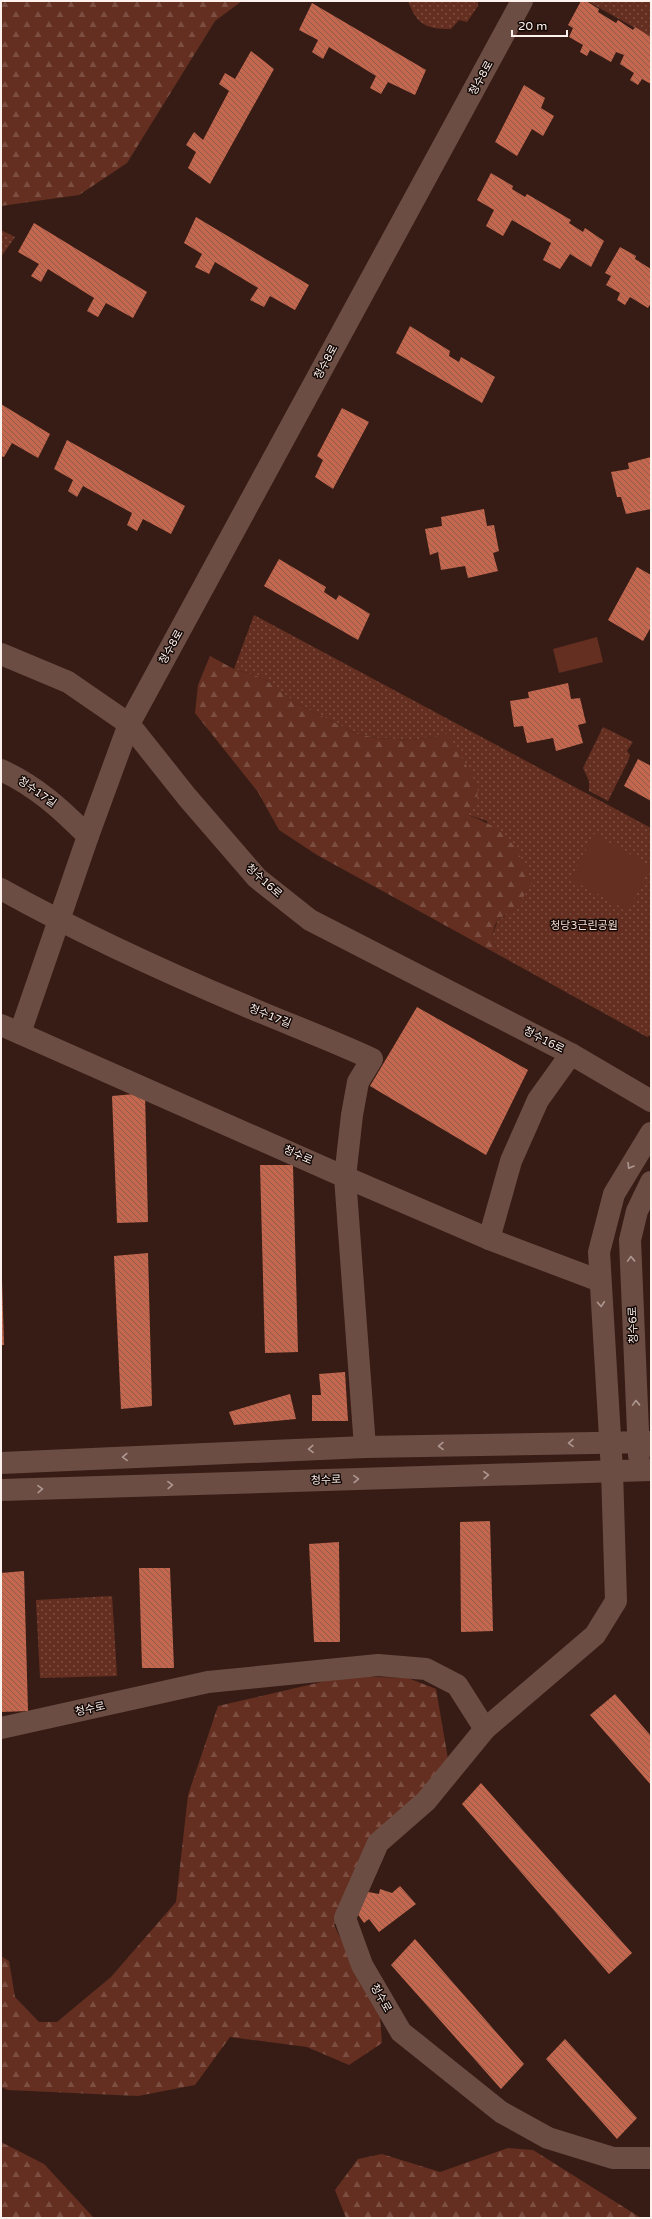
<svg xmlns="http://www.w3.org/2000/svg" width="652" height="2219" viewBox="0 0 652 2219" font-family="'Varela Round','Noto Sans KR',sans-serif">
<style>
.green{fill:url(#green-dots)}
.forest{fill:url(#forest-firs)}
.pitch{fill:#642f20}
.building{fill:url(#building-back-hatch)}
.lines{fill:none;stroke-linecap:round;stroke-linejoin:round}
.minor{stroke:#6c4d44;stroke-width:22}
.oneway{stroke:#ad9790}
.labels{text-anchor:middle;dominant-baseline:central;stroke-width:3;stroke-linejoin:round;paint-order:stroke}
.street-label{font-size:11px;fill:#fdf1ee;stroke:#160a07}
.park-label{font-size:11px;fill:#f7ddd6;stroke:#160a07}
</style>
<defs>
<pattern id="green-dots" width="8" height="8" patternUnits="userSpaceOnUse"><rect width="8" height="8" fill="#642f20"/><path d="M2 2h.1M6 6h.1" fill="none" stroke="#7b4e41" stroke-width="1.8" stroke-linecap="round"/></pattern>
<pattern id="forest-firs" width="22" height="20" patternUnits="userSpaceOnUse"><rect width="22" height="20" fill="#642f20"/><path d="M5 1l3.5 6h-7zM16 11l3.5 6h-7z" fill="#7b4e41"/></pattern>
<pattern id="building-back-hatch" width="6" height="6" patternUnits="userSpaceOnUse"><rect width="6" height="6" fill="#c3684f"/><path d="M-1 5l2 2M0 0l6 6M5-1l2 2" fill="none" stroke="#935b4c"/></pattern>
</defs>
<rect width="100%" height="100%" fill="#371c15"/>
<g class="green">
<path d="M408 1H478V6L467 22 459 20 451 29C426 29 417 25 408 1Z"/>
<polygon points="587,1 651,1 651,37"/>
<polygon points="1,230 15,237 1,257"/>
<polygon points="254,615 651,828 651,1035 647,1037 499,955 492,936 498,920 505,916 487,821 468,815 439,736 412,740 378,738 357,734 296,703 263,678 234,669"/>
<polygon points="603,727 633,742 627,751 630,755 628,761 608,801 589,791 589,781 583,768"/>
<polygon points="112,1596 117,1676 40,1678 36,1600"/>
</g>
<g class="forest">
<polygon points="1,1 242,1 215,21 127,163 79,195 1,206"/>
<path d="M210 656 234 669 263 678 296 703 357 734 378 738 412 740 439 736 448 733 478 786 477 804 468 815C506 829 518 845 532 883L517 907 498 920 495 925 492 936 499 955 317 855 279 830 258 792 195 713 198 685Z"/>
<polygon points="347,1676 408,1678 436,1689 448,1759 436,1783 369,1839 334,1925 380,2017 382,2043 349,2065 307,2047 230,2037 195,2085 138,2096 8,2090 1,2087 1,1956 9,1961 15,1997 39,2022 57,2022 111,1977 176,1902 188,1795 218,1706"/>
<polygon points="1,2142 44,2164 94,2218 1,2218"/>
<polygon points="508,2148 533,2150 641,2218 346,2218 335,2190 358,2159 382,2154 440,2172"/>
</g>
<g class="pitch">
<polygon points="597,637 603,662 559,673 553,649"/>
<polygon points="594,834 651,866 628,911 571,879"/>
</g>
<g class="building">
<polygon points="581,1 586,1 599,9 598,12 616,23 618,20 633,30 635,27 651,37 651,84 642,79 638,85 630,80 634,73 620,64 624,55 616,52 611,62 590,50 587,56 580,52 583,45 569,37 573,28 568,25"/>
<polygon points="312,3 426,70 415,95 388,82 381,94 370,88 376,76 329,47 323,59 312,52 318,40 299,30"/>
<polygon points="251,51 274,69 210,184 188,168 196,152 186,145 194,132 203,140 229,91 219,84 225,73 235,79"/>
<polygon points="524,85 545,98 541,108 554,116 543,136 532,129 517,156 495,142"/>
<polygon points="491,173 513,186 512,189 525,197 527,194 571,220 569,223 583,232 585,228 604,241 591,267 570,254 560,269 543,260 551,243 512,220 503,236 486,226 494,210 477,200"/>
<polygon points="196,217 309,285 295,310 270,296 264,307 250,300 258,288 215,262 209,274 195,267 202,254 184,243"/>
<polygon points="34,223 147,292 133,318 106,303 98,317 87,311 94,298 48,269 41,282 31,276 39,264 18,252"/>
<polygon points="620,247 636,256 635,259 651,269 651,303 648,308 630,297 625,305 617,300 620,293 606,285 611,276 605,273"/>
<polygon points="410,326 450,351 449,356 459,362 461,357 495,377 482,403 396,353"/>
<polygon points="1,404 50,434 38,458 12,443 4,457 1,456"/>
<polygon points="342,408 369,422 333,489 315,477 323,460 317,456"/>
<polygon points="67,440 185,506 171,534 143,519 137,531 127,525 132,513 83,486 77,497 68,491 73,480 54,469"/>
<polygon points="651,457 651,509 626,514 621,497 617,497 611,472 629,469 628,463"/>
<polygon points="484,509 487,526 494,525 499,551 493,553 498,571 468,578 465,566 441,570 438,552 430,555 425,529 442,526 441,517"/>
<polygon points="279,559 326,587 324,592 336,600 339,595 370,614 358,640 264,586"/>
<polygon points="637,567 651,575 651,627 643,641 608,620"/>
<polygon points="568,683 571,699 580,698 586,723 578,725 583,743 556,751 553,738 527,743 523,726 514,727 510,701 529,698 528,692"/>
<polygon points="638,759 651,766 651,801 624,786"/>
<polygon points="417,1007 528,1070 486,1155 370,1086"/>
<polygon points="145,1093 148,1222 117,1223 112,1096"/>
<polygon points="260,1165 293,1165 298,1352 265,1353"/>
<polygon points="148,1253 152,1406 121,1409 114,1256"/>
<polygon points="1,1281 2,1281 4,1345 1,1345"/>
<polygon points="345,1372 348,1421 312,1421 312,1395 321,1395 319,1374"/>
<polygon points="290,1394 296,1419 234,1425 229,1412"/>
<polygon points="490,1521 493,1631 461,1632 460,1522"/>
<polygon points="339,1542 340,1642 314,1642 309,1544"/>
<polygon points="139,1568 170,1568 174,1668 142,1668"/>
<polygon points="24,1571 28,1711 1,1712 1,1573"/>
<polygon points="615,1694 651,1736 651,1785 590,1715"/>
<polygon points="481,1783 632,1953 609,1974 462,1804"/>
<polygon points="400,1886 416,1904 379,1932 369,1919 364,1923 357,1913 363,1891 379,1894 380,1889 392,1893"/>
<polygon points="415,1939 524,2064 501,2089 391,1965"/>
<polygon points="565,2039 637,2118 617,2139 546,2059"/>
</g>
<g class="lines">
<g class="minor">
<polyline points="1,654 68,682 129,724 187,797 257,878 310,920 571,1054 651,1101"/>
<path d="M1 770C36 786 61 809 88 836"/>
<path d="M1 889C80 933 163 971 246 1006 288 1024 331 1040 372 1059L358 1082 352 1115 345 1177 489 1239 600 1281"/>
<polyline points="1,1025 345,1177 365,1447"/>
<polyline points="20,1033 88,836 129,724 522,1"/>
<polyline points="651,1133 614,1194 599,1252 612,1471 616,1601 595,1635 485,1729 426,1801 378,1843 345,1918 362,1965 401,2032 501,2112 548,2138 613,2158 651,2158"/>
<polyline points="489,1239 511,1161 538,1100 571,1054"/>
<polyline points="639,1455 630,1240 637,1211 651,1182"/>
<polyline points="1,1463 365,1447 651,1442"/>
<polyline points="1,1490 651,1470"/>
<polyline points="1,1728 208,1682 378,1665 426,1669 457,1685 485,1729"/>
</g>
</g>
<defs><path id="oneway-chevron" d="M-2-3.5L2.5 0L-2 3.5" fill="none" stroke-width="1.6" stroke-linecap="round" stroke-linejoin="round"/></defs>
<g class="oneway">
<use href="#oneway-chevron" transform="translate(630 1166) rotate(121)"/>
<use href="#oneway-chevron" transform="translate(631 1259) rotate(-92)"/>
<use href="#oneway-chevron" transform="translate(601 1304) rotate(86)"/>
<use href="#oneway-chevron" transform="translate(636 1403) rotate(-92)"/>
<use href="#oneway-chevron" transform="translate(571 1443) rotate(179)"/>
<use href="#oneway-chevron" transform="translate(441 1446) rotate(179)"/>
<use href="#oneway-chevron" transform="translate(311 1449) rotate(178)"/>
<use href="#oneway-chevron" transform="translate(125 1457) rotate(178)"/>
<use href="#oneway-chevron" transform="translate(486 1475) rotate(-2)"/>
<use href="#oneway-chevron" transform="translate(356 1479) rotate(-2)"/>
<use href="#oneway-chevron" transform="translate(170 1485) rotate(-2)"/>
<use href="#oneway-chevron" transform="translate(40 1489) rotate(-2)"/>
</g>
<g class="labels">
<g class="street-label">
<text transform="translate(481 78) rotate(-61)">청수8로</text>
<text transform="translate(326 362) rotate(-62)">청수8로</text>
<text transform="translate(171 647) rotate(-61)">청수8로</text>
<text transform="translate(37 792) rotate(35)">청수17길</text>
<text transform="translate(264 881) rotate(42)">청수16로</text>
<text transform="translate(270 1016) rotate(22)">청수17길</text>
<text transform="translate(544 1040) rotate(27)">청수16로</text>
<text transform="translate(298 1155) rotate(24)">청수로</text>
<text transform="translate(633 1325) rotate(-92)">청수6로</text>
<text transform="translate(326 1480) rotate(-2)">청수로</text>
<text transform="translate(90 1709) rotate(-13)">청수로</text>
<text transform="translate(381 1998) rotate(60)">청수로</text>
</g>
<g class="park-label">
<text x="584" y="925">청당3근린공원</text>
</g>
</g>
<rect width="652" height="2219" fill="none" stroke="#fdf1ee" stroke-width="4"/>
<path d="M512 30v6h55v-6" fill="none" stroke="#fdf1ee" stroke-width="2"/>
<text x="518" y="30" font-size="12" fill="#fdf1ee" stroke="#160a07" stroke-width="3" paint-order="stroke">20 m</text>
</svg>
